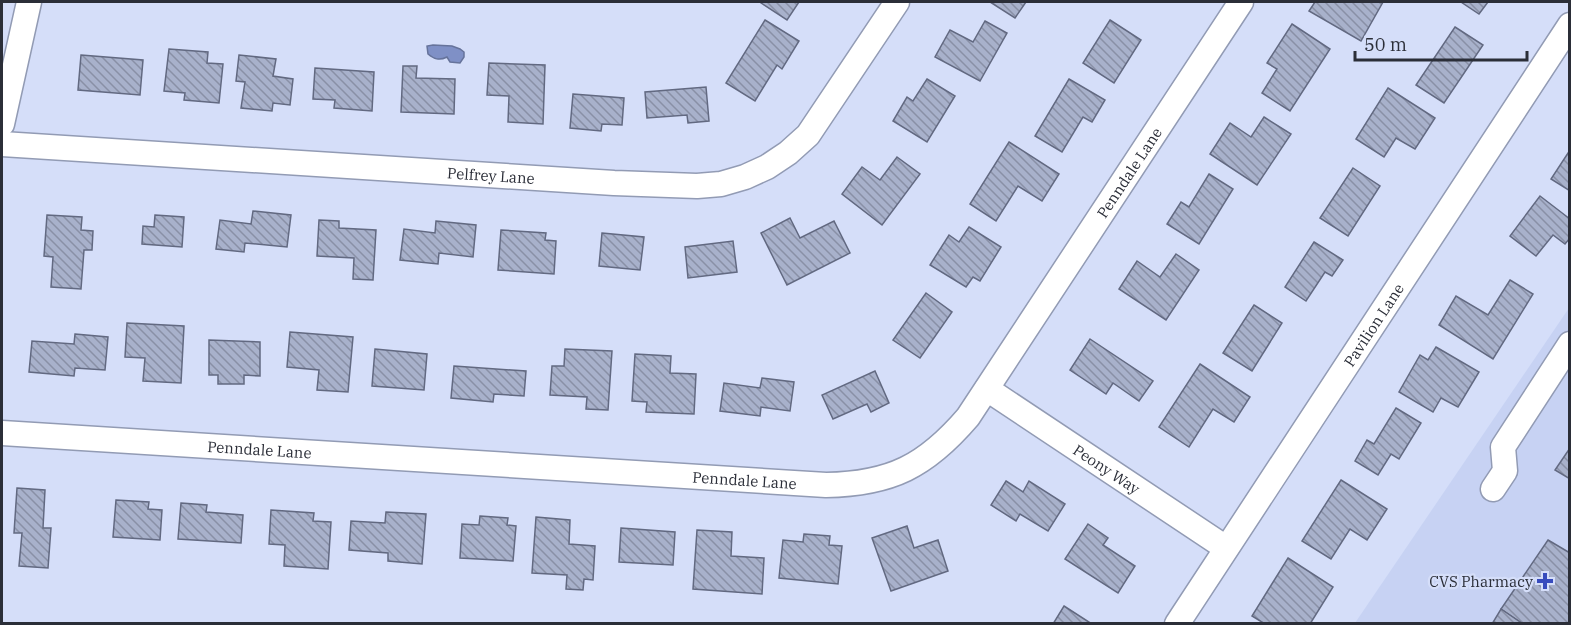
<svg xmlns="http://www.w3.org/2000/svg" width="1571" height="625" viewBox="0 0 1571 625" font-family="'IBM Plex Serif',serif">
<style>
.built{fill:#c7d2f3}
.water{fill:#7f90c6;stroke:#66739b;stroke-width:1.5}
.building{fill:url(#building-back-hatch);stroke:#626981;stroke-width:1.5}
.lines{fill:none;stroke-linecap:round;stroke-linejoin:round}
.minor-casing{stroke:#929bb4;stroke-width:27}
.minor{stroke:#fff;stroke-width:24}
.poi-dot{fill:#374bbd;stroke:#d5def9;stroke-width:2}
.labels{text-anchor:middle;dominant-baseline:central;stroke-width:4.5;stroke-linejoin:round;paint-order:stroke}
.street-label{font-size:15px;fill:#2b2e38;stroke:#d5def9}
.poi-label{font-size:15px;fill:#2b2e38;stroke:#d5def9;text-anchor:end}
</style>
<defs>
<pattern id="building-back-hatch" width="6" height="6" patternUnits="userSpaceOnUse" patternTransform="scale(1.5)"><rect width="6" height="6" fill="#a8b1cb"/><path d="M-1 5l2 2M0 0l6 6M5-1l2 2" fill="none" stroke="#8990a6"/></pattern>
</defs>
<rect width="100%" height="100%" fill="#d5def9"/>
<polygon class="built" points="1569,308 1569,623 1355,623"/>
<path class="water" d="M433 45 452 46 460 49 464 52V57L460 63 450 62 447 57C439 61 434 59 428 54L427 46Z"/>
<g class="building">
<polygon points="762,2 799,2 787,20 761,3"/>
<polygon points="990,2 1026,2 1015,18"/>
<polygon points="1315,2 1383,2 1361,41 1309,11"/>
<polygon points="1461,2 1488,2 1479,14"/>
<polygon points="765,20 799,41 782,69 777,65 755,101 726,83"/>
<polygon points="1110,20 1141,40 1114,83 1083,63"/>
<polygon points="985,21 1007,33 980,81 935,57 950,30 973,42"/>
<polygon points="1292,24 1330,49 1290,111 1262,93 1277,69 1267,63"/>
<polygon points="1455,27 1483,45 1444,103 1416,85"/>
<polygon points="169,49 208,52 207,63 223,64 219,103 184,100 185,93 164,91"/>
<polygon points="81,55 143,60 140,95 78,90"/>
<polygon points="239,55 276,59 273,76 293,79 290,105 273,103 272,111 241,108 245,82 236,81"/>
<polygon points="489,63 545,65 543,124 508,122 509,96 487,95"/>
<polygon points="403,66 417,66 416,78 455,79 454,114 401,112"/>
<polygon points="315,68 374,72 372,111 334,108 335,100 313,99"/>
<polygon points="927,79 955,96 927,142 893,121 907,97 913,101"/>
<polygon points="1069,79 1105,100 1092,122 1083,117 1062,152 1035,136"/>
<polygon points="706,87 709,121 688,123 687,115 647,118 645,92"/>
<polygon points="1388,88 1435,118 1415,149 1396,138 1384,157 1356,139"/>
<polygon points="573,94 624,98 622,125 602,124 601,131 570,128"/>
<polygon points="1264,117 1291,134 1257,185 1210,154 1230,123 1251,137"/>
<polygon points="1009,142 1059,174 1042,201 1018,186 996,221 970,204"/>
<polygon points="1570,150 1570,191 1551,179"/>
<polygon points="897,157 920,174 882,225 842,194 862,167 880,180"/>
<polygon points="1353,168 1380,186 1348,236 1320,218"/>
<polygon points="1209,174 1233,189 1199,244 1167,224 1181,202 1189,207"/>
<polygon points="1540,196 1570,219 1570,238 1565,244 1553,235 1536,256 1510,236"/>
<polygon points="253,211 291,215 287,247 245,243 244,252 216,249 220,220 251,224"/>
<polygon points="47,215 82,217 81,230 93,231 92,250 84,250 81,289 51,287 53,257 44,256"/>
<polygon points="155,215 184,217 182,247 142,244 143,226 154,227"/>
<polygon points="790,218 800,238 834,221 850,253 787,285 761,233"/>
<polygon points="319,220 339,221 339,228 376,230 373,280 353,279 354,258 317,256"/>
<polygon points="436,221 476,225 473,257 439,253 438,264 400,260 404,229 435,233"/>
<polygon points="969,227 1001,247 980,281 973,277 966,287 930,265 949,235 959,242"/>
<polygon points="501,230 546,233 545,240 556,241 554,274 498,270"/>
<polygon points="602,233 644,237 640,270 599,266"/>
<polygon points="733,241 737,272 688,278 685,247"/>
<polygon points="1314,242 1343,260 1332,276 1325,272 1306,301 1285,287"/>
<polygon points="1176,254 1199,270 1166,320 1119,289 1137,261 1160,277"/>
<polygon points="1510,280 1533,294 1493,359 1439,325 1456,296 1488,315"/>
<polygon points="926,293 952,312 920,358 893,340"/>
<polygon points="1254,305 1282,323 1252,371 1223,353"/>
<polygon points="127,323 184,326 181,383 143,381 145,358 125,357"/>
<polygon points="290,332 353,337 348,392 317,390 319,370 287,367"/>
<polygon points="75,334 108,337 105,370 75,368 74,376 29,372 32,341 74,344"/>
<polygon points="1090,339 1153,381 1139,401 1113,383 1106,394 1070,370"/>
<polygon points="209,340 260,342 260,376 244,375 244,384 218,384 218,375 209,375"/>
<polygon points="1436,347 1479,372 1458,407 1441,398 1433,412 1399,392 1420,355 1428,360"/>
<polygon points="375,349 427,354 424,390 372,386"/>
<polygon points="565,349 612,351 608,410 586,409 587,397 550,395 552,366 564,366"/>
<polygon points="635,354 671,356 670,373 696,374 694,414 646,412 647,402 632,401"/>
<polygon points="1200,364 1250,397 1234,422 1213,409 1189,447 1159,427"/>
<polygon points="454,366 526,371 524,396 494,394 493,402 451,398"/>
<polygon points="875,371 889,403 871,412 867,404 833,419 822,395"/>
<polygon points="762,378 794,382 790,411 761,407 760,416 720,411 724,383 760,388"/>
<polygon points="1396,408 1421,423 1399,459 1391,454 1378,475 1355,461 1367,440 1374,444"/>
<polygon points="1570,448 1570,479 1555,470"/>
<polygon points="1341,480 1387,509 1367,540 1350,529 1331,559 1302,541"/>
<polygon points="1006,481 1023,492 1029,481 1065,504 1048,531 1020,514 1016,521 991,505"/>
<polygon points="17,488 45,490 43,528 51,528 48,568 19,566 22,533 14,533"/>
<polygon points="116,500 149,502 148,509 162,510 160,540 113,537"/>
<polygon points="181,503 207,505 206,512 243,515 241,543 178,539"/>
<polygon points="271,510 314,513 313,521 331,522 328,569 284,566 285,545 269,544"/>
<polygon points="386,512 426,514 422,564 388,561 388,553 349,550 351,521 385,523"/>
<polygon points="480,516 508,518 507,525 516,526 513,561 460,558 462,524 479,525"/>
<polygon points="536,517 570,520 569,544 595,546 593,580 584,579 583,590 566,589 567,575 532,573"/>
<polygon points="1088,524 1108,538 1103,545 1135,566 1118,593 1065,559"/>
<polygon points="907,526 914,548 938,540 948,571 891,591 872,538"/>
<polygon points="621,528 675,532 673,565 619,562"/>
<polygon points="697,530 732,532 731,556 764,558 762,594 693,589"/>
<polygon points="804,534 830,536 829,545 842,546 838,584 779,578 783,540 803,542"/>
<polygon points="1548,540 1570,553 1570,624 1523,624 1501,609"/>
<polygon points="1288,558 1333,587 1310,624 1265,624 1252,616"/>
<polygon points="1064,606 1092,624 1053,624"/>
<polygon points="1501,609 1523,624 1492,624"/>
</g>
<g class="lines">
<g class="minor-casing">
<g id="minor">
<polyline points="2,124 29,2"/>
<path id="s1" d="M2 144 614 183 697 186 721 184 745 177 767 167 788 153 808 135 897 2"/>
<path id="s2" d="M987 389 1226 548"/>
<path id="s3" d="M2 433 826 485C891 484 926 466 968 417L1241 2"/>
<polyline points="1493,489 1505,471 1503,447 1570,344"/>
<path id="s4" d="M1177 624 1570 25"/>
</g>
</g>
<use href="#minor" class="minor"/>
</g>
<path class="poi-dot" d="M1542 572h6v6h6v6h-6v6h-6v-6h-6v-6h6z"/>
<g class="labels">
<g class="street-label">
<text stroke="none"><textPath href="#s3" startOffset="1282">Penndale Lane</textPath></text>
<text stroke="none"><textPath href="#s1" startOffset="490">Pelfrey Lane</textPath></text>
<text stroke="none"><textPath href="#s4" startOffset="358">Pavilion Lane</textPath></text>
<text stroke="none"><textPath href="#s3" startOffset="258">Penndale Lane</textPath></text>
<text stroke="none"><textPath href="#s2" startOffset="144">Peony Way</textPath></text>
<text stroke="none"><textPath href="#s3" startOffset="744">Penndale Lane</textPath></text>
</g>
<g class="poi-label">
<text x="1533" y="581">CVS Pharmacy</text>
</g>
</g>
<rect width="1571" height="625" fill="none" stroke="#2b2e38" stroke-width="6"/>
<path d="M1355 51v9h172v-9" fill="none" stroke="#2b2e38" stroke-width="3"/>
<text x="1364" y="51" font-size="18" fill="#2b2e38" stroke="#d5def9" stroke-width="4.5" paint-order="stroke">50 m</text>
</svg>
